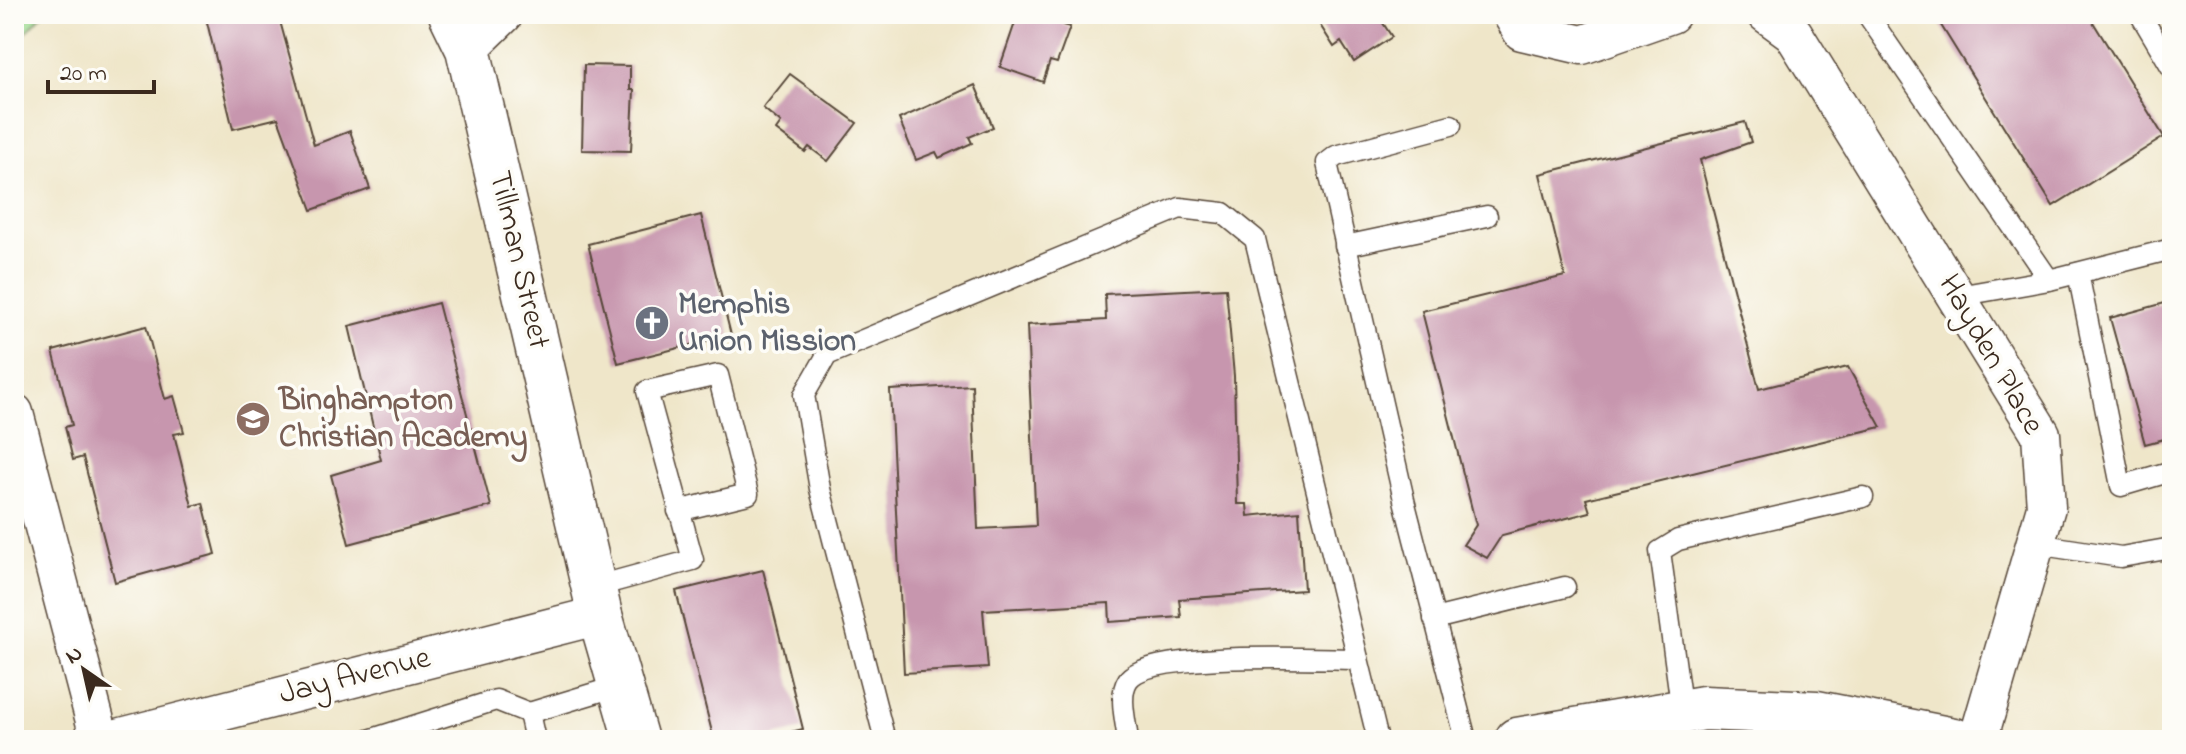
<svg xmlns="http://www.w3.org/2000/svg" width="2186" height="754" viewBox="0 0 2186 754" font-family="'Indie Flower',sans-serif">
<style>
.green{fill:#9ddb90;stroke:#6c8257;stroke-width:2}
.building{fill:#c796ae}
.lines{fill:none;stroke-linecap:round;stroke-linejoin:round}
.lane-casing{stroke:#564638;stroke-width:23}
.street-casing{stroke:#564638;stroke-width:41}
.secondary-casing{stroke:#564638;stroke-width:47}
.lane{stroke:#fff;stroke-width:20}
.street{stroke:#fff;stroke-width:38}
.secondary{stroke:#fff;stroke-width:44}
.labels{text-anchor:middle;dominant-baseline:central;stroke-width:7;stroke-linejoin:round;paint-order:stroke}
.street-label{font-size:32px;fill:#3b2a1e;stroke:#fdfcf7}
.worship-label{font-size:32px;font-weight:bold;fill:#5b616d;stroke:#fdfcf7;text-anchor:start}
.education-label{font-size:32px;font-weight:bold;fill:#785e54;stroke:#fdfcf7;text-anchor:start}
</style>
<rect width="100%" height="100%" fill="#fdfcf7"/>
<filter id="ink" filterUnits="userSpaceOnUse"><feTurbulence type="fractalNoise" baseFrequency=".0125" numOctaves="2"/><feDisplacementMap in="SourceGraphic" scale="16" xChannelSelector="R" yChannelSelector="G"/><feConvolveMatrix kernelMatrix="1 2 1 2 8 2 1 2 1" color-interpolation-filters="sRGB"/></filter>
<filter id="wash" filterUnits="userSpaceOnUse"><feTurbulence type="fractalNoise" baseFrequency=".006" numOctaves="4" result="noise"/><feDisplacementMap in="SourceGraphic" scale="32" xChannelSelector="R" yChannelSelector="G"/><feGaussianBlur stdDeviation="1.8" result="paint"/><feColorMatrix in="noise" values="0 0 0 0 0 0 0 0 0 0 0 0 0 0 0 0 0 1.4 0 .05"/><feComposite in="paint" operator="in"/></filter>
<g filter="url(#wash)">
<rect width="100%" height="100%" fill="#efe6c9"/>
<polygon class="green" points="14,14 43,14 14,46"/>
<g id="blocks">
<g class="building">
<polygon points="205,14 278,14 314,145 350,131 370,189 312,210 278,118 233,129"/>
<polygon points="1018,14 1067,14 1063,25 1070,27 1057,63 1050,61 1043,82 1000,67"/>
<polygon points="1313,14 1384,14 1379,17 1392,37 1354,62 1341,42 1334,47"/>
<polygon points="1934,14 2088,14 2164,137 2053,206"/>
<polygon points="584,65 630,66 630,90 634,90 631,151 582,150"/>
<polygon points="790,74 857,123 828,161 809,147 805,152 776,130 781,123 763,108"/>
<polygon points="975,85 993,127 969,137 972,143 939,158 936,152 916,160 899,119"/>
<polygon points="1745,122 1751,142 1700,160 1759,389 1848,367 1881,427 1586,499 1590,512 1502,535 1487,558 1463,545 1476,525 1422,311 1565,276 1540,174"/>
<polygon points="701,215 731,335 618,363 588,244"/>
<polygon points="1226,288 1234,376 1237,504 1247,504 1248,516 1299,511 1304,590 1179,599 1181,617 1110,622 1109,603 983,610 988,668 904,673 890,390 972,385 978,529 1036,526 1027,325 1106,320 1105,294"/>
<polygon points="2172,301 2172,437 2145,444 2110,318"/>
<polygon points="438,303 491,506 349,544 331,475 381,460 349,326"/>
<polygon points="146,326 165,399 174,396 184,432 174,434 192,506 203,503 216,554 115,582 83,457 73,460 65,427 72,425 53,351"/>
<polygon points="763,570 803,729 759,740 714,740 676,591"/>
</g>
</g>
</g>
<g filter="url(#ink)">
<use href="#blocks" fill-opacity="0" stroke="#564638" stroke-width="2"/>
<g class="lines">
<g class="lane-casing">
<g id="lane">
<polyline points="1867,14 2049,280"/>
<polyline points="2140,14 2172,68"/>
<polyline points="1451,125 1336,156 1327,163 1405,504 1466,740"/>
<polyline points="1345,246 1487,216"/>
<polyline points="2078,273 2121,486 2172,471"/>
<polyline points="1958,296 2049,280 2172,249"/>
<polyline points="2036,544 2121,557 2172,548"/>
<polyline points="594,587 693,560 647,391 718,375 748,494 678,511"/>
<polyline points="1434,619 1565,587"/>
<polyline points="1682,712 1660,551 1678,540 1863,497"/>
<polyline points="369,740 496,700 529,713"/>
<polyline points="535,740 529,713 621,685"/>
<polyline points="885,740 820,489 804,395 827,355 1180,208 1223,213 1255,239 1378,740"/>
<path d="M1128 740C1126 722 1118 695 1128 680 1148 650 1318 659 1358 659"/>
</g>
</g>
<g class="street-casing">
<g id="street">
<polyline points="1512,14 1522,31 1582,45 1671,14"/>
<polyline points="1767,14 1793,33 2041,434 2046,507 1978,740"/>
<polyline points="468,49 504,14"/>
<polyline points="14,413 100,740"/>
<polyline points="110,740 600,615"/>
</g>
</g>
<g class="secondary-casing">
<g id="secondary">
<polyline points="451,14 468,49 600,615 636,740"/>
<polyline points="1517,740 1704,708 1817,713 1954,740"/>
</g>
</g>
<use href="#lane" class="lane"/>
<use href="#street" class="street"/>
<use href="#secondary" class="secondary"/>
</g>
</g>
<defs>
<g id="church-disc" transform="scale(1.8)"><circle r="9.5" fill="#6b7280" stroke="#fdfcf7"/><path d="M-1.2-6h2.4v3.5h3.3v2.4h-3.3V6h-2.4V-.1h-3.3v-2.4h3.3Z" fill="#fff"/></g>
<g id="school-disc" transform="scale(1.8)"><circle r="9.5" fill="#8d6e63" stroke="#fdfcf7"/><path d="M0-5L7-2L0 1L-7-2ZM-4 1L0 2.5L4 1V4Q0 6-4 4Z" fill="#fff"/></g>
</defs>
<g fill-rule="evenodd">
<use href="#church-disc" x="652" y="323"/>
<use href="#school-disc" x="253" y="419"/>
</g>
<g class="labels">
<g class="street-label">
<text transform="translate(518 260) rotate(77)">Tillman Street</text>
<text transform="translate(1990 355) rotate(60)">Hayden Place</text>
<text transform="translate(355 677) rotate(-14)">Jay Avenue</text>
</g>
<g class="worship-label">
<text x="678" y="305">Memphis<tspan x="678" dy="37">Union Mission</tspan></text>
</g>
<g class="education-label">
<text x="279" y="401">Binghampton<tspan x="279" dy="37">Christian Academy</tspan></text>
</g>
</g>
<rect width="2186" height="754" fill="none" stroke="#fdfcf7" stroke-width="48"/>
<g transform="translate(84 670) rotate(326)" stroke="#fdfcf7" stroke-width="6" paint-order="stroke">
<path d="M0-6L14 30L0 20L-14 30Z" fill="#3b2a1e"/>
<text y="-12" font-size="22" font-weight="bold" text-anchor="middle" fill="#3b2a1e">N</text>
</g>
<path d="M48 80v12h106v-12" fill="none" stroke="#3b2a1e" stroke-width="4"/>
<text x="60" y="80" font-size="24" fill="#3b2a1e" stroke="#fdfcf7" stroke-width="6" paint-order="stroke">20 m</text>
</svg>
